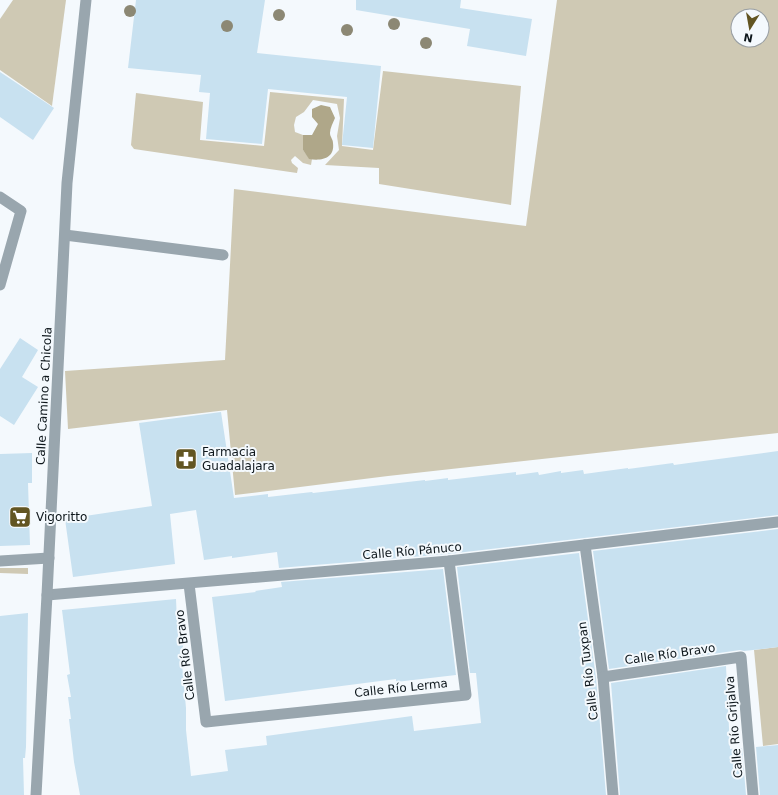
<svg xmlns="http://www.w3.org/2000/svg" width="778" height="795" viewBox="0 0 778 795" font-family="'DejaVu Sans',sans-serif">
<style>
.green{fill:#cfc9b4;fill-rule:evenodd}
.water{fill:#afa789}
.building{fill:#c8e1f0}
.lines{fill:none;stroke-linecap:round;stroke-linejoin:round}
.minor{stroke:#99a6ae;stroke-width:11}
.tertiary{stroke:#99a6ae;stroke-width:11}
.tree{fill:#8c8874}
.labels{text-anchor:middle;dominant-baseline:central;stroke-width:4;stroke-linejoin:round;paint-order:stroke}
.street-label{font-size:12px;fill:#0d161b;stroke:#f4f9fd}
.poi-label{font-size:12px;fill:#0d161b;stroke:#f4f9fd;text-anchor:start}
</style>
<rect width="100%" height="100%" fill="#f4f9fd"/>
<g class="green">
<polygon points="13,0 66,0 52,106 0,70 0,19"/>
<path d="M557 0H778V433L388 476 235 495 227 410 68 429 65 371 225 360 234 189 526 226ZM738 16H762V40H738Z"/>
<polygon points="383,71 521,86 511,205 379,184 379,168 325,165 339,150 337,136 340,118 337,104 313,100 304,112 296,117 294,125 295,132 303,135 303,150 309,158 312,159 311,165 303,163 295,156 291,160 292,163 298,168 297,173 134,149 131,145 136,93 203,102 200,140 264,146 270,92 344,99 342,146 373,150"/>
<polygon points="0,568 28,568 28,574 0,573"/>
<polygon points="778,647 778,744 763,746 754,650"/>
</g>
<path class="water" d="M321 105 330 107 335 118C333 123 330 128 330 133 330 137 333 139 333 143 335 159 321 161 309 159L303 150V135H312L318 124 312 117V109Z"/>
<g class="building">
<polygon points="136,0 265,0 257,53 381,66 373,148 342,145 347,97 268,89 262,144 206,139 210,93 199,92 201,75 128,68"/>
<polygon points="356,0 461,0 460,8 532,19 526,56 467,46 470,29 356,10"/>
<polygon points="0,72 54,108 33,140 0,117"/>
<polygon points="20,338 38,350 22,377 38,387 14,425 0,416 0,369"/>
<polygon points="221,412 234,498 268,494 268,497 312,492 313,493 425,480 425,481 448,478 448,480 516,472 516,475 538,472 539,475 561,471 561,473 583,470 584,474 628,468 628,469 673,463 674,465 696,462 778,451 778,515 448,554 279,568 277,552 232,558 232,556 204,560 196,510 170,514 175,564 73,577 65,519 152,506 139,423"/>
<polygon points="32,453 32,483 28,483 30,545 0,546 0,454"/>
<polygon points="778,529 778,647 744,651 740,650 609,669 593,551"/>
<polygon points="579,553 596,678 606,795 80,795 74,762 69,719 71,719 68,697 71,697 67,675 70,674 62,610 176,599 177,621 180,621 185,664 182,664 186,708 186,730 191,776 228,771 225,750 267,745 266,736 412,716 414,731 481,723 476,673 470,673 457,567"/>
<polygon points="443,569 456,675 396,682 396,679 225,701 212,597 256,592 255,591 282,587 281,582"/>
<polygon points="28,613 26,747 25,758 23,758 24,795 0,795 0,616"/>
<polygon points="726,666 730,749 742,748 746,795 620,795 611,683"/>
<polygon points="778,745 778,795 760,795 756,747"/>
</g>
<g class="lines">
<g class="minor">
<polyline points="0,197 21,211 0,285"/>
<polyline points="65,235 223,255"/>
<polyline points="585,545 603,677 613,795"/>
<polyline points="0,561 49,558"/>
<polyline points="189,584 206,722 466,695 449,561"/>
<polyline points="47,595 449,561 778,522"/>
<polyline points="603,677 741,657 753,795"/>
</g>
<polyline class="tertiary" points="36,795 47,595 67,183 86,0"/>
</g>
<g class="tree">
<circle cx="130" cy="11" r="6"/>
<circle cx="279" cy="15" r="6"/>
<circle cx="394" cy="24" r="6"/>
<circle cx="227" cy="26" r="6"/>
<circle cx="347" cy="30" r="6"/>
<circle cx="426" cy="43" r="6"/>
</g>
<defs>
<g id="pharmacy-square" transform="scale(1.15)"><rect x="-9" y="-9" width="18" height="18" rx="4" fill="#625522" stroke="#f4f9fd"/><path d="M-2-6h4v4h4v4h-4v4h-4v-4h-4v-4h4Z" fill="#fff"/></g>
<g id="supermarket-square" transform="scale(1.15)"><rect x="-9" y="-9" width="18" height="18" rx="4" fill="#625522" stroke="#f4f9fd"/><path d="M-6-5.5h2.5l.6 2H6L4.5 2H-2.5L-4.4-4H-6ZM-1.5 3.2a1.3 1.3 0 1 0 .1 0ZM3 3.2a1.3 1.3 0 1 0 .1 0Z" fill="#fff"/></g>
</defs>
<g fill-rule="evenodd">
<use href="#pharmacy-square" x="186" y="459"/>
<use href="#supermarket-square" x="20" y="517"/>
</g>
<g class="labels">
<g class="street-label">
<text transform="translate(44 396) rotate(-87)">Calle Camino a Chicola</text>
<text transform="translate(412 551) rotate(-5)">Calle Río Pánuco</text>
<text transform="translate(670 654) rotate(-8)">Calle Río Bravo</text>
<text transform="translate(185 655) rotate(-97)">Calle Río Bravo</text>
<text transform="translate(588 671) rotate(-97)">Calle Río Tuxpan</text>
<text transform="translate(401 688) rotate(-6)">Calle Río Lerma</text>
<text transform="translate(734 727) rotate(-95)">Calle Río Grijalva</text>
</g>
<g class="poi-label">
<text x="202" y="452">Farmacia<tspan x="202" dy="14">Guadalajara</tspan></text>
<text x="36" y="517">Vigoritto</text>
</g>
</g>
<g transform="translate(750 28) rotate(191)"><circle r="19" fill="#f4f9fd" stroke="#989ea3"/>
<path d="M0-3L7 15L0 10L-7 15Z" fill="#625522"/>
<text y="-6" font-size="11" font-weight="bold" text-anchor="middle" fill="#0d161b">N</text>
</g>
</svg>
